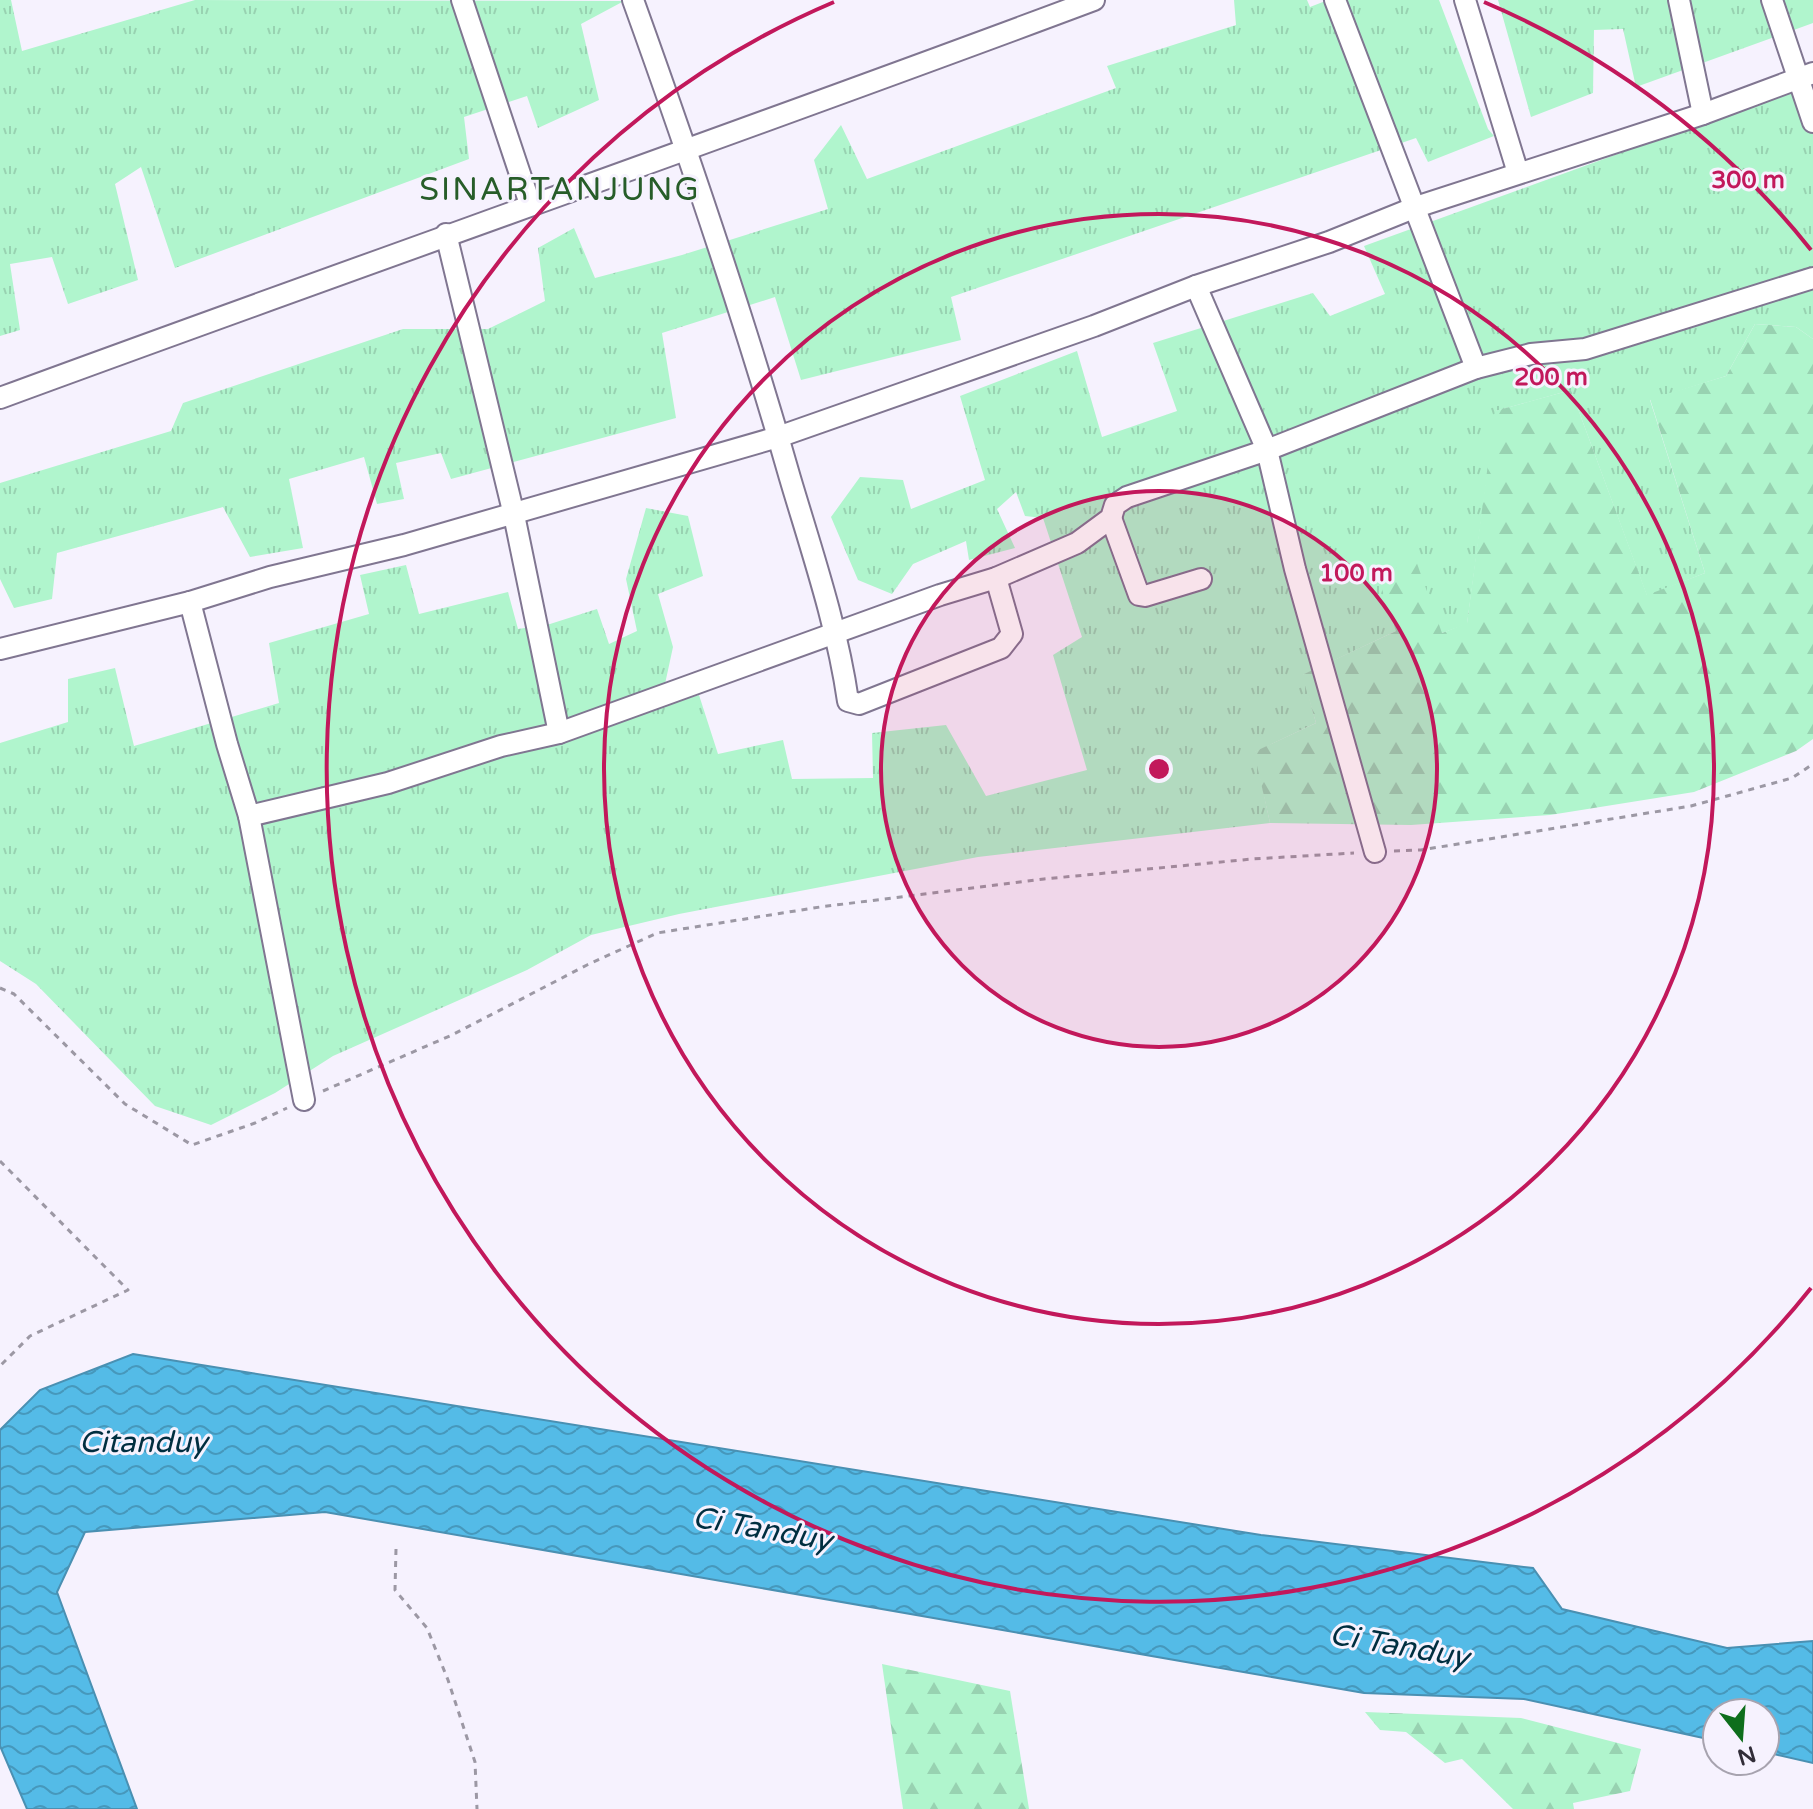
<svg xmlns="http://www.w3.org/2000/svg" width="1813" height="1809" viewBox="0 0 1813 1809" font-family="'Varela Round',sans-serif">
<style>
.grass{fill:url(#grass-tufts)}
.forest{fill:url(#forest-firs)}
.water{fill:url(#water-waves);stroke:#4a90b2;stroke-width:2}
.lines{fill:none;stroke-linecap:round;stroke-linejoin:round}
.minor-casing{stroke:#807691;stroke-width:24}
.path{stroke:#9c98a4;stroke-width:3;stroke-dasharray:6 6;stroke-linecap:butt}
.minor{stroke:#fff;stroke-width:20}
.ring{fill:none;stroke:#c2185b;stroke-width:4}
.labels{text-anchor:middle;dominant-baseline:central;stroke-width:6;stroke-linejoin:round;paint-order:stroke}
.water-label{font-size:30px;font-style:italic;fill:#002e40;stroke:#f6f2fe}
.quarter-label{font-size:32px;letter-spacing:2px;fill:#275d29;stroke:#f6f2fe}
.centre{fill:#c2185b;stroke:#f6f2fe;stroke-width:4}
.ring-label{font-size:24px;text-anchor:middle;font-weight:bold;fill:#c2185b;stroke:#f6f2fe;stroke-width:6;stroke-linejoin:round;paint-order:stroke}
</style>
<defs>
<pattern id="grass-tufts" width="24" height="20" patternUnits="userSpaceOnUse" patternTransform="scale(2)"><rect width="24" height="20" fill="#b0f5cd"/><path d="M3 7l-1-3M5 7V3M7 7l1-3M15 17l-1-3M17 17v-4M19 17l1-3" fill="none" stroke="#98d2b1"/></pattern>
<pattern id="forest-firs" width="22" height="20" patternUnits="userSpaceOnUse" patternTransform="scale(2)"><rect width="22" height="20" fill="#b0f5cd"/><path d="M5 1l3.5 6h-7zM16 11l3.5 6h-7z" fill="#98d2b1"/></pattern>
<pattern id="water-waves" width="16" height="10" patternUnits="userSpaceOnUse" patternTransform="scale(2)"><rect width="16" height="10" fill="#54bbe7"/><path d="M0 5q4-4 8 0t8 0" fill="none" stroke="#4698bc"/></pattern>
</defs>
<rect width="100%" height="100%" fill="#f6f2fe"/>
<g class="grass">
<polygon points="0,0 11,0 22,51 195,0 624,1 581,24 599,100 538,128 527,96 464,117 469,159 175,268 141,167 115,184 138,280 68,304 52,257 10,264 20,330 0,336"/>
<polygon points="1234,0 1307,0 1310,7 1328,0 1439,0 1488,129 1494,136 1428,162 1416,138 951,297 961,340 801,380 775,297 662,333 676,418 451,479 441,453 396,463 404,499 377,504 364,457 289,479 303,548 250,557 223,507 57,553 52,599 14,608 0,579 0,483 171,431 183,403 403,329 488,329 545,301 538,248 574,228 595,278 682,255 828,209 814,160 841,125 867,179 1116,88 1107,66 1236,25"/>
<polygon points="1498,0 1813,0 1813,23 1636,87 1623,29 1594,30 1593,93 1531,117"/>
<polygon points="1813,83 1813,339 1796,327 1755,324 1726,376 1650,400 1705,573 1647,596 1571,390 1496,411 1467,624 1442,633 1396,631 1303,675 1316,723 1255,752 1270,823 978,857 679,914 591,935 527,970 333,1056 275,1093 211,1125 155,1106 36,984 0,961 0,743 68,722 68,679 115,668 134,746 279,703 269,643 369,614 360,575 406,565 419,614 508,592 518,629 550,624 597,609 609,644 637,631 626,579 646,508 688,516 703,576 658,594 673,647 660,707 699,695 718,754 783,740 792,779 873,778 872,733 946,725 986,796 1087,770 1053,655 1082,637 1043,518 1025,516 1016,492 997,509 1015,548 969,560 966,541 913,564 892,594 858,580 831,517 860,477 903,480 911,509 985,480 960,396 1077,351 1102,437 1177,411 1153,343 1313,293 1330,316 1385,294 1364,246"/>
</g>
<g class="forest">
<polygon points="1755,324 1796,327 1813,339 1813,739 1796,751 1694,792 1550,815 1411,825 1270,823 1254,752 1316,723 1302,675 1396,631 1378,577 1415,558 1442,633 1467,623 1495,411 1571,390 1647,595 1705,573 1650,399 1726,376"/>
<polygon points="882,1664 1010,1691 1029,1809 903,1809"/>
<polygon points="1365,1712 1521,1718 1641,1749 1630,1791 1573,1803 1574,1809 1513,1809 1462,1759 1445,1763 1406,1732 1380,1730"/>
</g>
<polygon class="water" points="133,1354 1261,1535 1533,1568 1562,1609 1727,1648 1813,1641 1813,1763 1765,1752 1765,1713 1717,1713 1717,1741 1524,1699 1364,1693 325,1512 85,1532 57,1592 137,1809 27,1809 0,1746 0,1430 40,1390"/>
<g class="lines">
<g class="minor-casing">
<g id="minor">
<polyline points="462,0 530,204"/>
<path d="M633 0C690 158 744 317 790 478 812 552 837 625 848 701L859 704 1001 648 1012 634 996 578"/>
<polyline points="1335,0 1476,368"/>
<polyline points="1465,0 1518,173"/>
<polyline points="1679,0 1703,114"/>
<polyline points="1772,0 1813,122"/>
<polyline points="446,234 514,515 559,733"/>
<polyline points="1196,286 1267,450 1295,569 1375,852"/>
<path d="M0 398C364 264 731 136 1094 0"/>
<polyline points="1111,518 1139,595 1145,596 1201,579"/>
<polyline points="190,602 227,744 249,816 388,783 501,746 559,733 940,595 996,578 1077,543 1111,518 1115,505 1127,497 1267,450 1476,368 1531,354 1585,349 1813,278"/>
<polyline points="0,649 190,602 270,577 404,545 778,437 1094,326 1196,286 1329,242 1416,207 1703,114 1813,73"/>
<polyline points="249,816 304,1100"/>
</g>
</g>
<g class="path">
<polyline points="1394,851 1421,850 1691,806 1792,778 1813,764"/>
<polyline points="0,988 14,994 125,1104 192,1145 255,1123 287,1108"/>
<polyline points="323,1091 452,1035 587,965 657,933 820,907 1044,879 1252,859 1354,853"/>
<polyline points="0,1161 128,1290 30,1336 0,1366"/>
<polyline points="396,1549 395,1590 427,1628 448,1680 475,1762 477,1809"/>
</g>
<use href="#minor" class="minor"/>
</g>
<circle cx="1159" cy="769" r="278" fill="#c2185b" fill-opacity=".12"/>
<g class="ring">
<circle cx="1159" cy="769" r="278"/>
<circle cx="1159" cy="769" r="555"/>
<path d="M1811 1288A833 833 0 1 1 834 2M1484 2A833 833 0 0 1 1811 250"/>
</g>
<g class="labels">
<g class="water-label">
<text x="143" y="1442">Citanduy</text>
<text transform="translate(762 1529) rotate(10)">Ci Tanduy</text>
<text transform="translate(1399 1646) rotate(10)">Ci Tanduy</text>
</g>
<g class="quarter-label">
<text x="560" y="190">SINARTANJUNG</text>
</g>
</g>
<circle cx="1159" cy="769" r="12" class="centre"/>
<g class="ring-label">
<text x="1748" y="188">300 m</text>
<text x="1551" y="385">200 m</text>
<text x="1356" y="581">100 m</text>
</g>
<g transform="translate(1741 1737) rotate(163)"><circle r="38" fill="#f6f2fe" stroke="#a7a3af" stroke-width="2"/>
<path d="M0-6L14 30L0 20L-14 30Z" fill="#0e6e1c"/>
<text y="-12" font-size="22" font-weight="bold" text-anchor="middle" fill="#312d38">N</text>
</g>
</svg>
